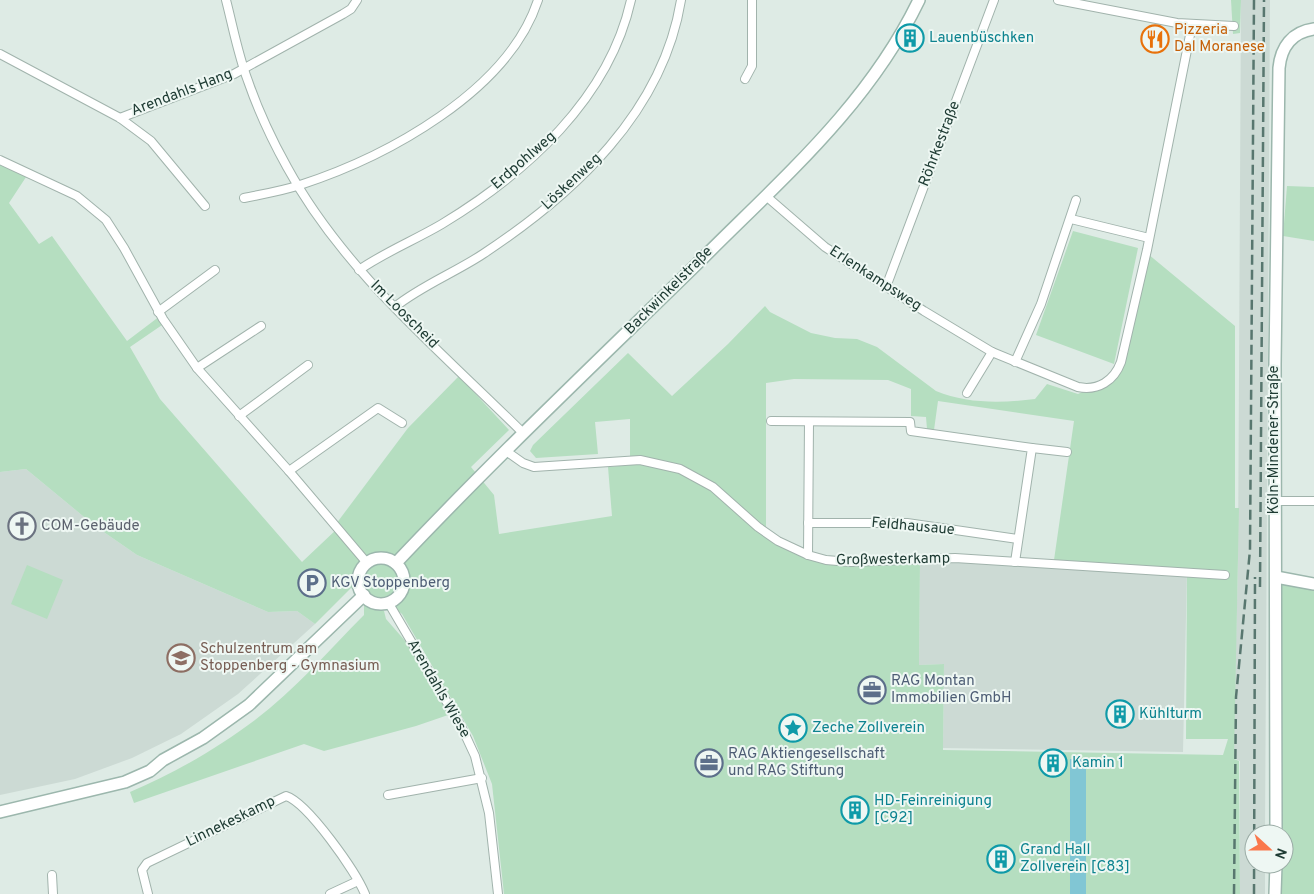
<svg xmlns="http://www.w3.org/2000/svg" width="1314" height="894" viewBox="0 0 1314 894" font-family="Overpass,sans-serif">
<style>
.built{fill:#ccdad4}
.green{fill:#b5dec0;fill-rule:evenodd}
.water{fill:#81c6d4}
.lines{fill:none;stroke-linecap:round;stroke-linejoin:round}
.street-casing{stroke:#a1b3ac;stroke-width:10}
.secondary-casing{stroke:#9cb7ad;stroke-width:14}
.street{stroke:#fff;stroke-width:8}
.secondary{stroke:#fff;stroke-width:11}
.rail{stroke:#58776f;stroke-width:2.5;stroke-dasharray:10 5;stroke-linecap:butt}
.labels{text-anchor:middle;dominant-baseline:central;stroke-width:4;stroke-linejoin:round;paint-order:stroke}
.food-label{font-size:15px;fill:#c56008;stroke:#eef7f3;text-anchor:start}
.culture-label{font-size:15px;fill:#0d838f;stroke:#eef7f3;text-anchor:start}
.street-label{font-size:15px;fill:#1e3b33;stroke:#eef7f3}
.worship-label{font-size:15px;fill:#5b616d;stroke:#eef7f3;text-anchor:start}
.service-label{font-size:15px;fill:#4e5e75;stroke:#eef7f3;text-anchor:start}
.education-label{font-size:15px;fill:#785e54;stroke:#eef7f3;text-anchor:start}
</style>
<rect width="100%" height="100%" fill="#deebe5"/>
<g class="built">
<polygon points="1241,0 1270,0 1265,834 1254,834 1254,864 1265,864 1265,894 1240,894 1240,761 1233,758 1238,564"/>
<polygon points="26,469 95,526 137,555 268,612 297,611 315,624 238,694 181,734 132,758 75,779 0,795 0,472"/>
<polygon points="1054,560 1187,570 1183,752 943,748 944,664 919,665 920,562 952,561 1053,567"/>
</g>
<g class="green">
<polygon points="1231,0 1241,0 1240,33 1233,34"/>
<path d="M0 160 28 174 9 203 39 244 52 236 127 341 160 316 165 323 130 347 160 399 302 562 338 528 336 524 408 428 459 376 509 430 471 467 494 495 499 534 612 516 608 467 630 465V419L595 422 598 454 536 458 530 451 533 445 628 353 672 396 728 344 765 306 770 312 811 333 835 338 857 339 877 347 936 391C967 404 1002 403 1035 399L1047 384 1078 394 1117 376 1148 254 1235 326V508H1239L1234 759 1239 761 1240 894H504L492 784 473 736 402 614 388 603 373 601 351 588 315 624 297 611 268 612 137 555 95 526 26 469 0 472ZM794 379 888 380 911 389V416L926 417 927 429 934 430 938 401 1074 421 1054 560 1187 570 1186 739H1228L1223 755 943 750 944 664 919 665 920 562C861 561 819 570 766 536V383Z"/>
<polygon points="1287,186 1314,187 1314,241 1283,236"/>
<polygon points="1073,231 1138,248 1114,364 1036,335"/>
<polygon points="27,565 63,580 47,619 11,604"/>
<polygon points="1277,578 1314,584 1314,894 1282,894 1281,864 1284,864 1284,834 1279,834"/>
<path d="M364 605H373L384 611 386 619 414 651 451 714 416 726 324 751 304 744 134 803 130 792C173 774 218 748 255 720 295 690 329 650 364 615Z"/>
</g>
<rect class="water" x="1070" y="759" width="16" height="135"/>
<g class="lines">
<g class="street-casing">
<g id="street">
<path d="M226 0C233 27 238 55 248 81 258 110 272 140 287 167 344 272 440 350 523 433"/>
<polyline points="1058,0 1177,23 1234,26"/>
<polyline points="0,54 120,118 151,141 205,206"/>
<polyline points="745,79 752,66 752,0"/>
<polyline points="120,118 234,74 343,14 351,9 357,0"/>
<polyline points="0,160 77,196 106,220 124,248 163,319 197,368 289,471 367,563"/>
<path d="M766 196 825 247 924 311 992 352 1078 387C1098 391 1114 381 1121 362L1147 250 1192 25"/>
<path d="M244 198C263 194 282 191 300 185 386 157 508 92 538 0"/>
<polyline points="1071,219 1149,238"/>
<path d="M359 270C385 252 415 240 442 224 526 173 609 99 631 0"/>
<polyline points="886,287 994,0"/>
<path d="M395 307C419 287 456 272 483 254 574 194 663 112 681 0"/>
<polyline points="158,312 215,270"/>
<polyline points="1015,362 1041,304 1076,200"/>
<polyline points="197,368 261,326"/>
<polyline points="967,393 992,352"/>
<polyline points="239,416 308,365"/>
<polyline points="771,421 910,422 911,431 1032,448 1015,562"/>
<polyline points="1032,448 1067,452"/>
<polyline points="506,451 523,463 534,467 640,460 680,469 713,487 758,527 778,541 808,555 826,560 850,562 955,558 1225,575"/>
<polyline points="289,471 378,408 402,423"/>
<polyline points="1274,501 1314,501"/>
<polyline points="808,523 907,523 1018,539"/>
<polyline points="808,555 809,422"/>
<polyline points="388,602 462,728 475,756 489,813 498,894"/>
<polyline points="388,795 482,778"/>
<polyline points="52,875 53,894"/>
<path d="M148 894 142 870 147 863 286 796C308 803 356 872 365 894"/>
<polyline points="330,894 358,881"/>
</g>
</g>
<g class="secondary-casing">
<g id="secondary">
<circle cx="381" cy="581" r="23"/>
<path d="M396 563C495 458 601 358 704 257 784 177 869 104 919 0"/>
<polyline points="1276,577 1314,584"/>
<polyline points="0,812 125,782 150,771 163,760 203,738 249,705 364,595"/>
<path d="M1276 834 1275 364 1279 68C1281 47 1292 32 1314 29"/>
<polyline points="1275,894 1276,864"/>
</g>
</g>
<use href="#street" class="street"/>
<use href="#secondary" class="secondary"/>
<g class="rail">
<polyline points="1260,587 1264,0"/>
<polyline points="1234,894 1236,697 1250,550 1254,0"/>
<polyline points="1254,894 1255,577"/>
</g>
</g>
<defs>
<g id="building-ring" transform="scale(1.4375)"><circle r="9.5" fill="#eef7f3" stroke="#0f9aa8" stroke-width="1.5"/><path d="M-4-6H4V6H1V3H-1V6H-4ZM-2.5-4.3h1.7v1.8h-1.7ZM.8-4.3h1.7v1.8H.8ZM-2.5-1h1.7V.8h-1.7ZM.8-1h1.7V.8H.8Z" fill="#0f9aa8"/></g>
<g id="restaurant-ring" transform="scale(1.4375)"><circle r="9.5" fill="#eef7f3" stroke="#e8710a" stroke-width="1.5"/><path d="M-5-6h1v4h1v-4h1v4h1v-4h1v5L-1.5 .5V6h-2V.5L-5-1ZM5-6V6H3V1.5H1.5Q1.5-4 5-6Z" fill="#e8710a"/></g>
<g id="church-ring" transform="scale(1.4375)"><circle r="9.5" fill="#eef7f3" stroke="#6b7280" stroke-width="1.5"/><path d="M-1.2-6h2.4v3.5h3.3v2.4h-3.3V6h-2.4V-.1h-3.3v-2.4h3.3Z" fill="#6b7280"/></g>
<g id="parking-ring" transform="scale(1.4375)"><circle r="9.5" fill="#eef7f3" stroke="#5c6f8a" stroke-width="1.5"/><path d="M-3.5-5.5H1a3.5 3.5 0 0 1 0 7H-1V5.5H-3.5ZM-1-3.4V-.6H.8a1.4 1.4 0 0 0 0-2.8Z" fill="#5c6f8a"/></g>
<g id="school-ring" transform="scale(1.4375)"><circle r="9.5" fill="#eef7f3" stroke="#8d6e63" stroke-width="1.5"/><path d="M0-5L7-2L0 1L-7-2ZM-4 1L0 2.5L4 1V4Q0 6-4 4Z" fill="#8d6e63"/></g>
<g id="office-ring" transform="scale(1.4375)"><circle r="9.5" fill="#eef7f3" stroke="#5c6f8a" stroke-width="1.5"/><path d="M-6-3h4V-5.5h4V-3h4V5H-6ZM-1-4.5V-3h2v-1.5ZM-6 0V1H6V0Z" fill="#5c6f8a"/></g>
<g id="sight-ring" transform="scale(1.4375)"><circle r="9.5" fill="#eef7f3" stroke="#0f9aa8" stroke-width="1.5"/><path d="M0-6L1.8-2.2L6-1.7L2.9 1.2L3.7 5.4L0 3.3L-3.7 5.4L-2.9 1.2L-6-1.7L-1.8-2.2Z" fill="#0f9aa8"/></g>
</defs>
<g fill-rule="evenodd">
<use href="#building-ring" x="910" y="38"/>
<use href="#restaurant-ring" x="1155" y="39"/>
<use href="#church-ring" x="22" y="526"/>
<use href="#parking-ring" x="312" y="583"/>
<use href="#school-ring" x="181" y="658"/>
<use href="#office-ring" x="872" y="690"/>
<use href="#building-ring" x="1120" y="714"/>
<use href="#sight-ring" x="793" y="728"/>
<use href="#office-ring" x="709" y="763"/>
<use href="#building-ring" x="1053" y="763"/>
<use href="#building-ring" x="855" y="810"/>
<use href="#building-ring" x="1001" y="859"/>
</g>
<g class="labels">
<g class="food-label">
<text x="1174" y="30">Pizzeria<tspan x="1174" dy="17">Dal Moranese</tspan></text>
</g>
<g class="culture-label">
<text x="929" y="38">Lauenbüschken</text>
<text x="1139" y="714">Kühlturm</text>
<text x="812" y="728">Zeche Zollverein</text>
<text x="1072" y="763">Kamin 1</text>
<text x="874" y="801">HD-Feinreinigung<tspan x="874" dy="17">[C92]</tspan></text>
<text x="1020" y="850">Grand Hall<tspan x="1020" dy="17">Zollverein [C83]</tspan></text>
</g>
<g class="street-label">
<text transform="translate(182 93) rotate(-21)">Arendahls Hang</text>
<text transform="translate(940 144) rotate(-69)">Röhrkestraße</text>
<text transform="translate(524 161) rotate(-41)">Erdpohlweg</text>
<text transform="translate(572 182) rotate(-43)">Löskenweg</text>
<text transform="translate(875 279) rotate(33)">Erlenkampsweg</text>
<text transform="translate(669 291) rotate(-45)">Backwinkelstraße</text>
<text transform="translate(404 315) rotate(45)">Im Looscheid</text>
<text transform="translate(1274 440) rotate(-90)">Köln-Mindener-Straße</text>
<text transform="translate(913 527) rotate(5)">Feldhausaue</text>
<text transform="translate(893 560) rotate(-1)">Großwesterkamp</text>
<text transform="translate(438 689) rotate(60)">Arendahls Wiese</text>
<text transform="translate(231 822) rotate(-26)">Linnekeskamp</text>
</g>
<g class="worship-label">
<text x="41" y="526">COM-Gebäude</text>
</g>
<g class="service-label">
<text x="331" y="583">KGV Stoppenberg</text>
<text x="891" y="681">RAG Montan<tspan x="891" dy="17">Immobilien GmbH</tspan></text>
<text x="728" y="754">RAG Aktiengesellschaft<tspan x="728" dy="17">und RAG Stiftung</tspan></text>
</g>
<g class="education-label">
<text x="200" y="649">Schulzentrum am<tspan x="200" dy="17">Stoppenberg - Gymnasium</tspan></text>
</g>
</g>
<g transform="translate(1269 849) rotate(111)"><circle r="24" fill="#eef7f3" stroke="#9baca6"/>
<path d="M0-4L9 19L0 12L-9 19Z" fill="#fa784c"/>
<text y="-8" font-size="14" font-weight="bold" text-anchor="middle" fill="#1e3b33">N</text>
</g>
</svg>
